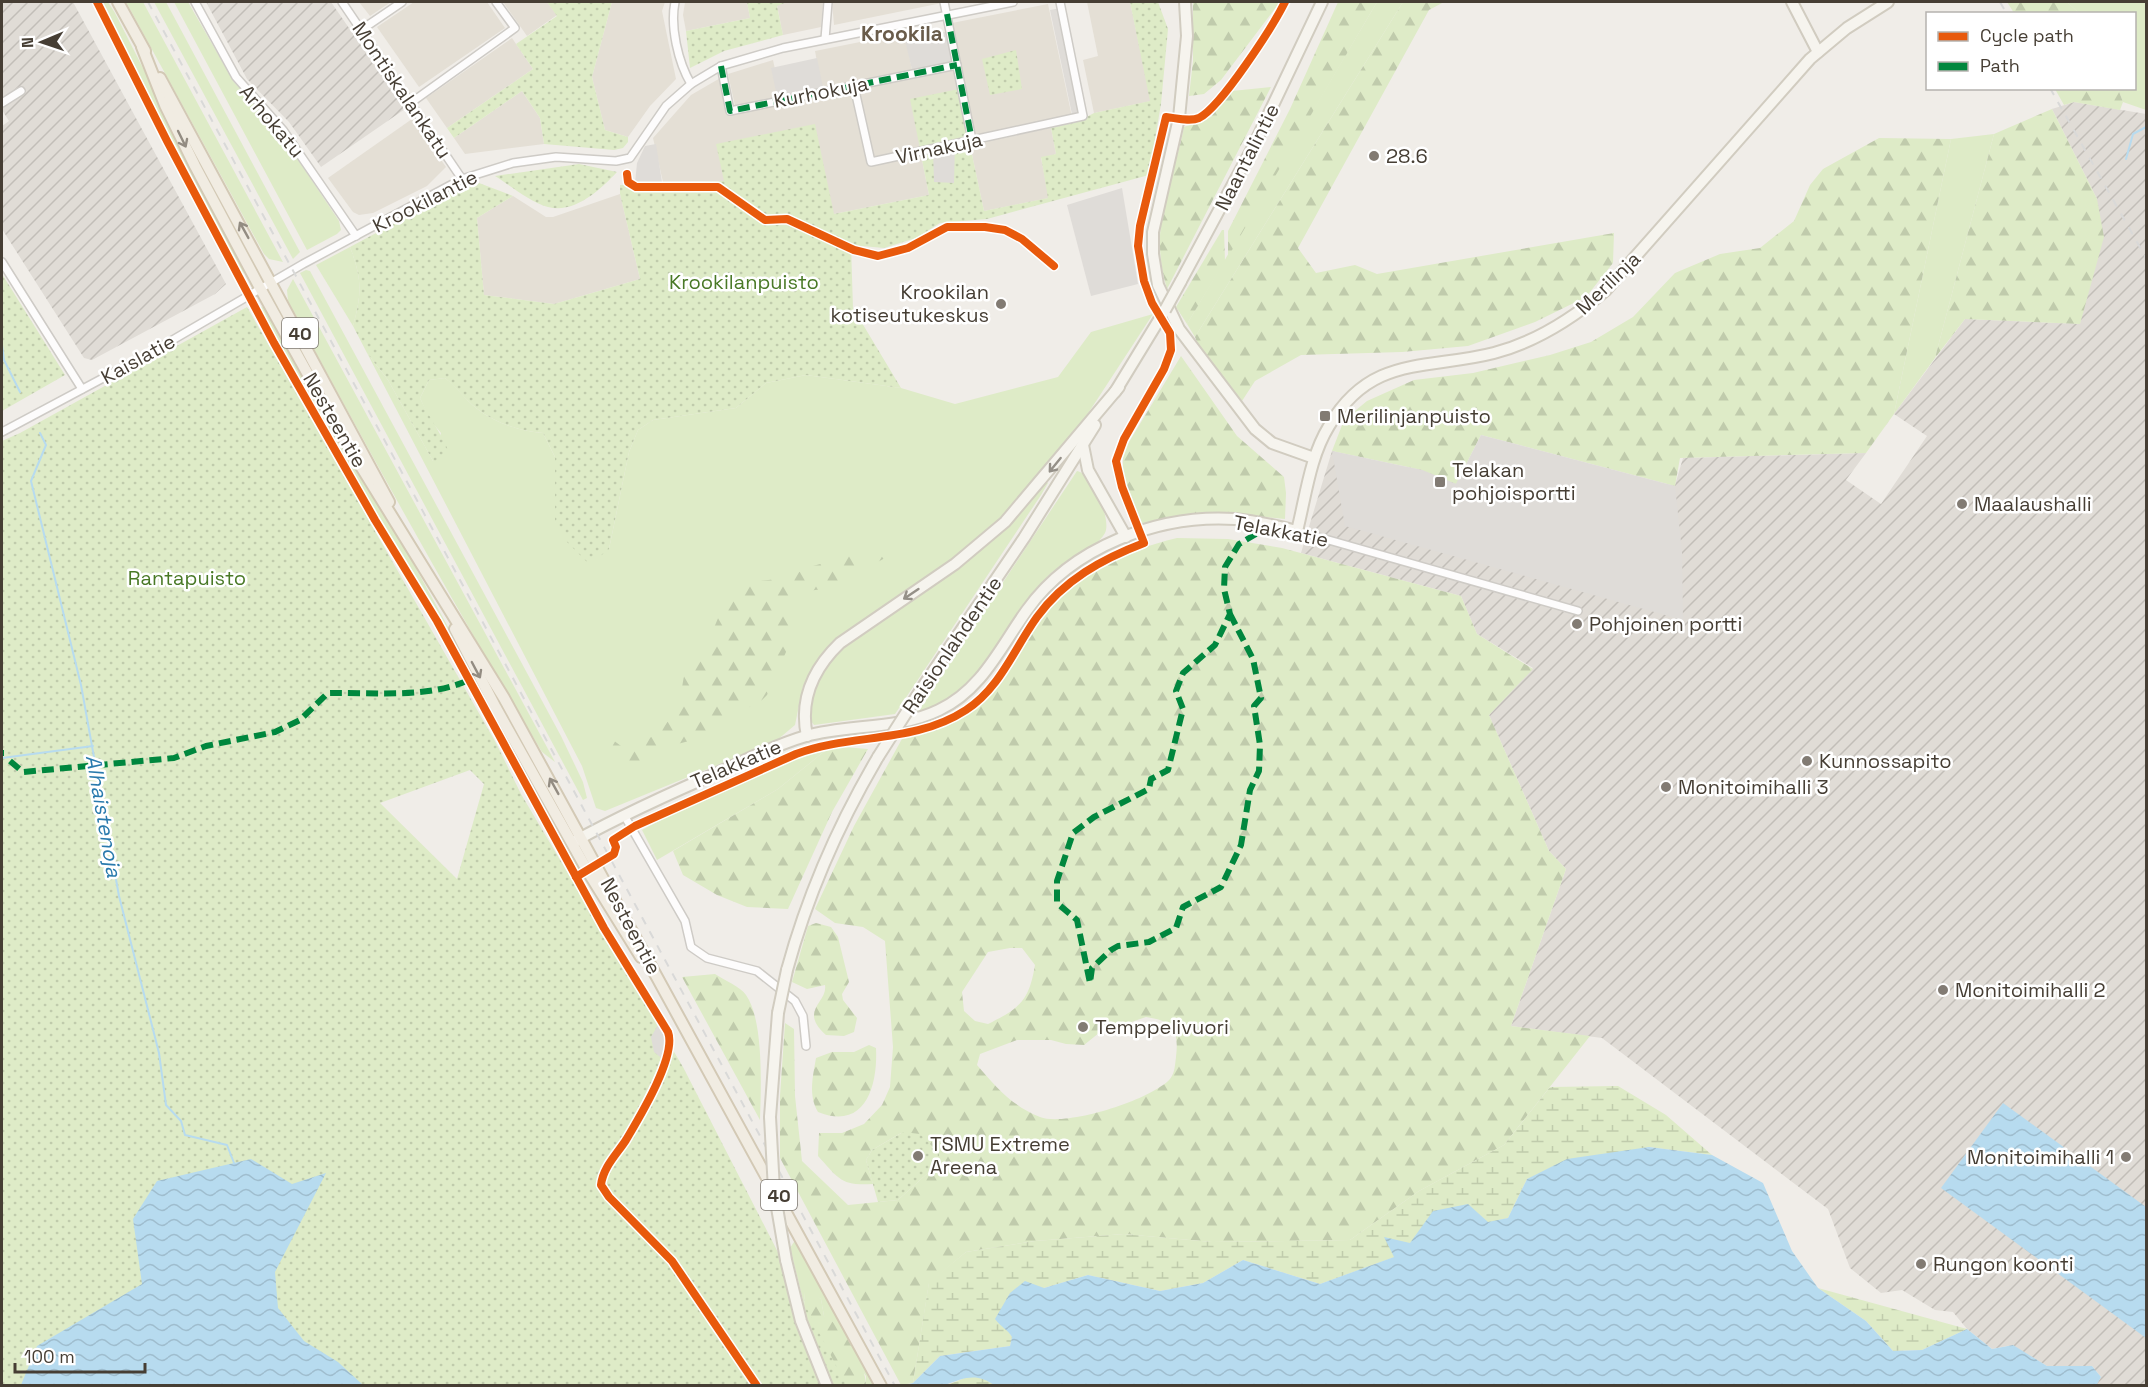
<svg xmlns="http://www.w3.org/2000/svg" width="2148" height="1387" viewBox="0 0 2148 1387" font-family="'Space Grotesk',sans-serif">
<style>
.residential{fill:#e4dfd5}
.industrial{fill:url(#industrial-furrows)}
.grass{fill:#deebc7}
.forest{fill:url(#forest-firs);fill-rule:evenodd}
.wetland{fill:url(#wetland-marsh)}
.park{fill:url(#park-dots);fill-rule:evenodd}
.parking{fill:#dfdcd8}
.water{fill:url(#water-waves)}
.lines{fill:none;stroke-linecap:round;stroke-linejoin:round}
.stream{stroke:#b7dbef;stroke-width:2}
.street-casing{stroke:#cecbc6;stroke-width:10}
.secondary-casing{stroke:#d1ccc0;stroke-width:14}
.primary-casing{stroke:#d3c9b5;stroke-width:14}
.street{stroke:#fdfcfc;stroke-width:7}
.secondary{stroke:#f6f4ee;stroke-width:10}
.primary{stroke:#f1ece2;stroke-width:10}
.rail{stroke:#d9d9d8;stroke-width:2;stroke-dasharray:8 8;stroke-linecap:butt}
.secondary-bridge-casing{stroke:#d1ccc0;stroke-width:14;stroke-linecap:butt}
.secondary-bridge{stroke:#f6f4ee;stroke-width:10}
.quiet{stroke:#00873e;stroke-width:6;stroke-dasharray:12 6;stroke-linecap:butt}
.cycleway-casing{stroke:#fff;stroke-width:11}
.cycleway{stroke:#e8590c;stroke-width:8}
.oneway{stroke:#938c82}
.oneway2{stroke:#959088}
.poi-dot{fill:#827b73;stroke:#fff;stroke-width:2}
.labels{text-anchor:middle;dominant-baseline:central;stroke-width:5;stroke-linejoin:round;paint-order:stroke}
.shield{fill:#fff;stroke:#7e7871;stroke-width:1.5}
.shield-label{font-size:18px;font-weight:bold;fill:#463e34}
.street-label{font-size:20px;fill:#463e34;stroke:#fff}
.poi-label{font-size:20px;fill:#463e34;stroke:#fff;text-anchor:start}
.park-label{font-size:20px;fill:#497926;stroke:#fff}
.neighbourhood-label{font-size:21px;font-weight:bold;fill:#695c4b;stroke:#fff}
.water-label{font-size:21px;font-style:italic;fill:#297aad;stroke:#fff}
</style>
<defs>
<pattern id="industrial-furrows" width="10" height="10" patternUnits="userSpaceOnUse" patternTransform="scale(1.5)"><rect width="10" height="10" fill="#e0dcd6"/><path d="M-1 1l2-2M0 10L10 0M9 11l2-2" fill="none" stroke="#c2beb8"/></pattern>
<pattern id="forest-firs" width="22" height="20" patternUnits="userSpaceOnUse" patternTransform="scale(1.5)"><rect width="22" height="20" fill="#deebc7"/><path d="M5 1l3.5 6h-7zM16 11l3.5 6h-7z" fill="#c0cbac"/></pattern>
<pattern id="wetland-marsh" width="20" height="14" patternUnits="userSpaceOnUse" patternTransform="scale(1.5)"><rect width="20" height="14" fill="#deebc7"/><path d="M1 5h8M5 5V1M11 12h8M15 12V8" fill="none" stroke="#c0cbac"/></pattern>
<pattern id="park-dots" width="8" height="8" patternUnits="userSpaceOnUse" patternTransform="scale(1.5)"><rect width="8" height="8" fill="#deebc7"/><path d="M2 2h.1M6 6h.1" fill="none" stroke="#c0cbac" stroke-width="1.8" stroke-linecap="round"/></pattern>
<pattern id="water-waves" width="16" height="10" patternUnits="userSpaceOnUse" patternTransform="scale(1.5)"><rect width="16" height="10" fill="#b7dbef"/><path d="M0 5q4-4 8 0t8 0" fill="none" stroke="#9fbdce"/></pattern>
</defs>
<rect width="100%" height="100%" fill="#f0ede8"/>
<g class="residential">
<polygon points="359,2 391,2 370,16"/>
<polygon points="414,2 487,2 505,28 419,87 377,27"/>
<polygon points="503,2 547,2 557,15 527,36"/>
<polygon points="612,2 665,2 662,11 676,79 650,106 628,137 605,130 592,77"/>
<polygon points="685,2 747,2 750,18 686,31 683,15"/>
<polygon points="787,2 823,2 821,27 783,35 777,5"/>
<polygon points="832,2 941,2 942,3 834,25"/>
<polygon points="1087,2 1130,2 1151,101 1094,113 1083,60 1098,56"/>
<polygon points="1048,4 1072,117 975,137 952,23"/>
<polygon points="905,33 912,70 822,88 815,51"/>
<polygon points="512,38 533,69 447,128 426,98"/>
<polygon points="773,60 781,97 735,106 728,74"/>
<polygon points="955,68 959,89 920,149 873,158 858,88"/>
<polygon points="722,77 729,114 852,89 868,166 921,155 929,195 834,214 724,181 663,182 653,138 691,95"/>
<polygon points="522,91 540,118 544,144 465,154 454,138"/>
<polygon points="412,119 446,167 427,186 373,213 359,215 353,212 328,178"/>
<polygon points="1051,128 1056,154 1041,158 1049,198 984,211 970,145"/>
<polygon points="620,194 640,279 554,304 484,295 477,218 513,196 546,217 553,217"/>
</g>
<g class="industrial">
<polygon points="2,2 73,2 226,284 215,294 92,360 84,358 2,229 2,126 9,121 2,110"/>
<polygon points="206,2 331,2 405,109 321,167 289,122 247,79"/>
<polygon points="2074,102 2146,114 2146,1385 2096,1385 2101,1377 2092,1366 2047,1366 2012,1345 1992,1349 1967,1329 1953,1312 1935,1310 1902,1290 1881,1293 1850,1268 1828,1209 1602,1038 1511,1026 1566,869 1549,851 1489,715 1533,668 1477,634 1461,596 1301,553 1332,451 1406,468 1675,485 1683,458 1866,453 1846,480 1881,504 1927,436 1894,414 1965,319 2080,324 2097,199 2052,109"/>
</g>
<g class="grass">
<polygon points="100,2 108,2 115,13 244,267 243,279 151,106"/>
<polygon points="126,2 143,2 283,262 269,259 264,254"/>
<polygon points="154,2 166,2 300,252 293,259"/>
<polygon points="174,2 188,2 234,82 277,128 339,221 341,230 337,234 307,250"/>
<polygon points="1377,2 1403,2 1195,337 1187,324"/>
<polygon points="2067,2 2146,2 2146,110 2123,102 2118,89 2134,88 2134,14 2079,13"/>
<polygon points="1994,134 1935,358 1894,414 1951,139"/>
<path d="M350 247C362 279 362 293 353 326L316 265Z"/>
<polygon points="306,270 310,271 561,736 583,782 587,798 583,800 300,273"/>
<path d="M293 279 555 762 542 752C453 604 370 453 288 301L287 290Z"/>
<polygon points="255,304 267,309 389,519 581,870 578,872 574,868 431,607 379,523"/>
<path d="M1153 314 1087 415 1008 513 956 559 838 638 820 656 803 686 795 725 776 741 605 811 596 808 582 766 367 353 388 380 433 461 441 433 430 420 420 398 429 380 445 378C456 386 465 399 476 408 495 423 519 431 543 433L555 457V522L609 549 629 452 638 430 653 420 736 408 766 383 806 375 901 388 955 404 1058 377 1091 332Z"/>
<path d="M1077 471C1091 473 1112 519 1105 533 1095 551 1065 560 1050 574 998 623 990 689 916 713Z"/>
<path d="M1046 482 1048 483 1041 495 895 714 814 725 809 718C812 692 820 672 837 653L962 565 1010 522Z"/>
<polygon points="831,746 778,789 657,860 642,830 687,806 796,756"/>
<polygon points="796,1239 874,1385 866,1385 866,1376 824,1316 821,1299 804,1292 805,1308 790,1248"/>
</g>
<g class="forest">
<polygon points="1193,2 1280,2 1221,80 1204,94 1189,96 1193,61"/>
<polygon points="1338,2 1377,2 1228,257 1228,231 1290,109"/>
<polygon points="1403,2 1444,2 1429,10 1298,248 1316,273 1355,265 1377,274 1614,233 1613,263 1586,297 1535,322 1468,346 1402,352 1301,355 1255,381 1242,401 1198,345 1195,337"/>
<polygon points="2007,2 2067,2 2079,13 2014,13"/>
<path d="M1271 87 1167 289C1148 226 1172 187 1184 127L1211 117 1232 91Z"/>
<polygon points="2055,89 2118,89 2123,102 2120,110 2074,102 2064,105"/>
<polygon points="2052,109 2097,199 2104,237 2080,324 1965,319 1935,358 1994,134"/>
<polygon points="1879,138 1951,139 1894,414 1866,453 1680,458 1675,486 1481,435 1456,484 1422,470 1332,451 1344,420 1367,401 1414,380 1473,373 1550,355 1591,342 1633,317 1675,273 1720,254 1760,248 1794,221 1810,185 1823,169"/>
<polygon points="1222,230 1224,230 1225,261 1187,324 1176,307"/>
<polygon points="1181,356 1237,436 1284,477 1286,493 1285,519 1209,512 1140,524 1123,477 1123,452"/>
<path d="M1177 538 1228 539 1282 548 1461 596 1477 634 1533 669 1489 715 1549 851 1566 869 1511 1026 1590 1036 1504 1145 1419 1191 1350 1240 1212 1242 1124 1234 1035 1241 966 1252 929 1283 913 1383 901 1385 780 1158V1096L785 1023 794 1029 795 1096 802 1161 848 1205 898 1200 939 1163 901 1133 872 1150 866 1160 873 1184C841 1186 839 1179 818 1156L819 1133H842L864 1124 882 1105 890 1087 893 1047 885 941 863 927 835 923 815 909 854 826 903 737C939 729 978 714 1000 682 1013 662 1023 639 1039 620 1076 576 1122 551 1177 538ZM1010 948H1022L1035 965C1029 1001 1020 1008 988 1024L975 1021 964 1011 962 992 988 952ZM1146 1017C1174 1021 1179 1030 1176 1057 1175 1064 1175 1073 1170 1079 1151 1100 1066 1127 1040 1117 1012 1106 996 1087 977 1065L980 1054 1017 1040H1051L1066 1044 1084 1045 1099 1033Z"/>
<path d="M866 551 885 558 830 588 808 591 797 601 792 612 786 652 767 695 760 702C722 718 702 746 658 746L637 764 618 762 613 758 611 749 613 740 621 746H629L656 735 670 719 680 699 685 670 695 660 710 637 728 595 750 582 785 578 813 566Z"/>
<polygon points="831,746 868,749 832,812 788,909 747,907 717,895 683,875 673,851 778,789"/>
<path d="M816 923 831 927 838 937 849 982 842 994 843 1000 857 1018 854 1032 844 1036 826 1035C798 1010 828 1003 825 985L807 989 792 982 808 926Z"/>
<path d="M715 974C724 980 741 987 746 995 764 1020 761 1089 760 1120L682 977Z"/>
<path d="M869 1045 876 1048C878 1086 865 1131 818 1112 808 1095 813 1076 816 1058L832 1052H854Z"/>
<path d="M808 1291 821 1299 824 1316C841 1322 867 1368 866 1385H835L805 1308 804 1292Z"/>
</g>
<g class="wetland">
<polygon points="1618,1086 1666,1115 1712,1155 1649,1147 1527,1179 1508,1218 1410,1243 1395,1257 1320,1284 1243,1260 1203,1283 1160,1291 1088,1275 1044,1288 1009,1332 1012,1337 1010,1346 940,1356 913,1383 929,1282 966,1252 1035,1241 1124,1234 1212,1242 1350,1240 1419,1191 1504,1145 1550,1087"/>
<polygon points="1818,1288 1967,1329 1922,1350 1893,1351 1866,1321"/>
<polygon points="979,1376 995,1385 945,1386 967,1377"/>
</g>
<g class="park">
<polygon points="547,2 612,2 592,77 605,130 628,137 628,142 623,148 614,150 544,144 540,118 522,91 454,138 447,128 533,69 516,44 557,16"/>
<polygon points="747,2 787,2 777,6 783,35 724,51 690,68 686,31 750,18"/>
<path d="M1130 2H1158L1168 29 1161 104 1149 175 987 219 940 223 916 238 884 248 851 245 853 308 901 388 806 375 766 383 736 408 653 420 638 430 629 452 609 549 598 558 587 562 567 542 555 522V457L543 433C519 431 495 423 476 408 465 399 456 387 445 378L429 380 420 398C428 416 440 431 448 450L443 462 433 461 388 380 367 353 353 326C362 293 362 279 350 247L462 187 479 183 513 196 477 218 484 295 554 304 640 279 620 194V185L724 181 716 144 815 124 834 214 929 195 921 155 970 145 984 211 1048 198 1041 157 1056 154 1051 128 1077 122 1094 113 1150 101Z"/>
<polygon points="1016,50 1022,89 990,95 982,59"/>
<polygon points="959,89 969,138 920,149 910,99"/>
<path d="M579 164 617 172C601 189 575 214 548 207 530 202 511 186 495 176Z"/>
<polygon points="2,274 65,375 2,411"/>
<path d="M247 307 496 743 521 794 683 1067 846 1385 2 1386V441L20 433ZM470 770 484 784 457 879 380 803Z"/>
<polygon points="903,1132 920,1134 939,1153 939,1163 898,1200 878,1202 866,1160 872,1150"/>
</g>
<g class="parking">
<polygon points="1061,8 1083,116 1073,119 1050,10"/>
<polygon points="950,31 957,65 913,74 905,40"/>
<polygon points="817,58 824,92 778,101 771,68"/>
<polygon points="656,144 662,182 635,183 637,163 645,146"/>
<polygon points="955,144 954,183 934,182 933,149"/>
<polygon points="1122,188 1138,284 1091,296 1067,205"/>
<polygon points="1481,435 1675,486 1682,551 1683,620 1345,526 1332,451 1422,470 1456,484"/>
<polygon points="661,1020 670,1040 670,1049 665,1061 654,1052 651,1037"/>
</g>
<g class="water">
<polygon points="2003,1103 2146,1207 2146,1338 1941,1188"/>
<path d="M1649 1147 1712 1155 1763 1183 1792 1251 1818 1288 1866 1321 1893 1351 1922 1350 1967 1329 1992 1349 2013 1345 2047 1366H2092L2101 1377 2096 1386H995C977 1372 964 1378 945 1385 935 1387 917 1386 906 1385L913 1383 940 1356 1010 1346 1012 1337C1008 1330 1001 1327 995 1319L1010 1293 1025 1281 1044 1288 1088 1275 1160 1291 1203 1283 1243 1260 1320 1284 1394 1257 1384 1237 1410 1243 1433 1211 1468 1204 1488 1222 1508 1218 1527 1179 1567 1159Z"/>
<polygon points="251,1159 292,1184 326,1173 275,1272 278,1308 304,1341 338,1362 363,1385 21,1385 37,1346 142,1284 133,1219 157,1181"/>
</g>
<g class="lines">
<g class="stream">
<polyline points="2126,159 2133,134 2146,127"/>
<polyline points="2,345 4,360 20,392"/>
<polyline points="40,433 46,445 31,481 81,685 119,896 159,1053 166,1105 181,1121 185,1135 227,1145 234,1163"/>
<polyline points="2,758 93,746"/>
</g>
<g class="street-casing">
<g id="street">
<polyline points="195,2 236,77 283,130 356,236"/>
<polyline points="342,2 462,179"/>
<path d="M675 2C670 27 678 62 691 84"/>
<polyline points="944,2 972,140"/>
<polyline points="361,30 402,2"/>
<polyline points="825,39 828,2"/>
<polyline points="721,66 730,111 957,65"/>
<polyline points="854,86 871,162 1083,116 1060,2"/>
<polyline points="412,102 515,28 496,2"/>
<polyline points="2,103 21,91"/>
<polyline points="2,262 82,389"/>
<polyline points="2,432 152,352 303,264 462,179 513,163 556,157 616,161 630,158 666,106 691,84 721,66 783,48 1013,2"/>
<polyline points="1297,531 1578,611"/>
<polyline points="624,815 685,921 691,947 707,958 757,971 795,1001 803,1016 806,1046"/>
</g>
</g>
<g class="secondary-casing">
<g id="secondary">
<polyline points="1185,2 1187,36 1179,118 1153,232 1153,254 1158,285 1179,329 1255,429 1272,443 1314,458"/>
<polyline points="1792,2 1818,52"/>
<polyline points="1181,281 1254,145 1322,2"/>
<polyline points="1115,392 1165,310"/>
<polyline points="1083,445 1088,470 1126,537"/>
<polyline points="922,688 1024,538 1095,425"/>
<path d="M807 736C799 698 814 668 840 643L955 564 1005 522 1119 387"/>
<path d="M575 841C624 814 675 791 726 769 752 757 778 744 806 736 849 724 898 730 939 710 982 690 1001 646 1027 610 1072 547 1158 514 1235 519 1256 521 1277 526 1297 531 1306 495 1310 457 1329 426 1371 354 1428 370 1494 353 1536 342 1572 319 1605 291L1810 59 1847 28 1888 2"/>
<path d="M787 970C808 893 838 825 878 757"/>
<polyline points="770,1117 778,1013"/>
<polyline points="786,1260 801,1321 827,1386"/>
</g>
</g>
<g class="primary-casing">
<g id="primary">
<polyline points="118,2 145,51"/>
<polyline points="142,47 165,105 195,166 260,288 341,434 504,698 881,1386"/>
<polyline points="160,78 389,502"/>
<polyline points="455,629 496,708 587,870 641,957"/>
</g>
</g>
<use href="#street" class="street"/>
<use href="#secondary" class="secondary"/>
<use href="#primary" class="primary"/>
<g class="rail">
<polyline points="148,2 895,1386"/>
<polyline points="2000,2 2007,14"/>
<polyline points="2050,88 2146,258"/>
</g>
<g class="secondary-bridge-casing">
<g id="secondary-bridge">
<polyline points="1165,310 1181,281"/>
<polyline points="878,757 922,688"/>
<polyline points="778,1013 787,970"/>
<polyline points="770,1117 774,1190 786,1260"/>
</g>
</g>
<use href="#secondary-bridge" class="secondary-bridge"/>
<g class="quiet">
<polyline points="947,14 972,140"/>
<polyline points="721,66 730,111 957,65"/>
<polyline points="1230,614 1253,659 1261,698 1254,706 1260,745 1259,771 1250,790 1241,845 1221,887 1183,907 1176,928 1149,942 1118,946 1111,950 1092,968 1090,983 1077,920 1057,903 1057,881 1073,833 1094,817 1149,789 1151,779 1168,770 1183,709 1176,691 1183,673 1215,645 1230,614 1224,589 1225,567 1239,544 1256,534"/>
<polyline points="2,753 4,753"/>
<path d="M10 761 23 772 174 758 206 746 275 732 300 720 328 693C374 692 427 699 469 680"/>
</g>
<g class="cycleway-casing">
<g id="cycleway">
<path d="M97 2 167 141 274 343 375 520 437 621 604 928 668 1032C677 1056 639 1118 626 1140 617 1154 603 1167 601 1185L609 1197 672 1261 757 1386"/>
<polyline points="627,174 628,182 636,187 718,187 765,220 787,219 854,250 878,256 908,248 947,227 985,227 1005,230 1022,239 1054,266"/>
<path d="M576 877 614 854 616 847 613 840 635 826 796 754C852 733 914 744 966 710 1000 688 1014 649 1037 617 1064 580 1102 559 1144 543L1122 487 1116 461 1124 439 1164 369 1171 350 1170 333 1152 303 1144 281 1138 246 1140 226 1166 117C1176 118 1190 122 1199 118 1221 107 1273 26 1285 2"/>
</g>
</g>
<use href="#cycleway" class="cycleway"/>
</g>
<defs><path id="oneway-shaft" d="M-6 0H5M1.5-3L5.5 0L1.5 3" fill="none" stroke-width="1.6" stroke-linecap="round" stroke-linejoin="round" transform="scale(1.5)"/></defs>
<g class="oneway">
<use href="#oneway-shaft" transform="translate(182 139) rotate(64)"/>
<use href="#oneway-shaft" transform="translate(244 230) rotate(-119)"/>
<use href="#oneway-shaft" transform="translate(476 670) rotate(62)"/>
<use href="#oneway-shaft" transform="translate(554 786) rotate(-119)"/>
</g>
<g class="oneway2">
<use href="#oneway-shaft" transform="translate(1055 465) rotate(129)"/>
<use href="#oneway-shaft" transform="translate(911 594) rotate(146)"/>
</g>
<g class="poi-dot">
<circle cx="1374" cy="156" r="6"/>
<circle cx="1001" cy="304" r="6"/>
<rect x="1319" y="410" width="12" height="12" rx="3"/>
<rect x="1434" y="476" width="12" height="12" rx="3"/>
<circle cx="1962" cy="504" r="6"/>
<circle cx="1577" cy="624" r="6"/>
<circle cx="1807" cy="761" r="6"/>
<circle cx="1666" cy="787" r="6"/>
<circle cx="1943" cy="990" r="6"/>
<circle cx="1083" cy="1027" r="6"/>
<circle cx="918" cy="1156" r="6"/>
<circle cx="2126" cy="1157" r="6"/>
<circle cx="1921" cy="1264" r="6"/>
</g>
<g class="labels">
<g class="shield">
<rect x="282" y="318" width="36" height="30" rx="4.5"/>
<rect x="761" y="1180" width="36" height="30" rx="4.5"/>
</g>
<g class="shield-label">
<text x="300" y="333">40</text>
<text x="779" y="1195">40</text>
</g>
<g class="street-label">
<text transform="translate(402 90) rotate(56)">Montiskalankatu</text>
<text transform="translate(821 92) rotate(-11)">Kurhokuja</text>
<text transform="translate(272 121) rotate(50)">Arhokatu</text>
<text transform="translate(939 148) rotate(-12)">Virnakuja</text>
<text transform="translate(1247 157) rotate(-63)">Naantalintie</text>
<text transform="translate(425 201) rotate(-27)">Krookilantie</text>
<text transform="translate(1608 283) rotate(-44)">Merilinja</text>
<text transform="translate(138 359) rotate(-29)">Kaislatie</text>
<text transform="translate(335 420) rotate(60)">Nesteentie</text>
<text transform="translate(1281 531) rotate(11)">Telakkatie</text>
<text transform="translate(952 645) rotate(-56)">Raisionlahdentie</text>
<text transform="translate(736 764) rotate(-23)">Telakkatie</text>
<text transform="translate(631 926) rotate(62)">Nesteentie</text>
</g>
<g class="poi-label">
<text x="1386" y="156">28.6</text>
<text x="989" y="292" text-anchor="end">Krookilan<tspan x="989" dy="23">kotiseutukeskus</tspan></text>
<text x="1337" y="416">Merilinjanpuisto</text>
<text x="1452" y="470">Telakan<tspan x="1452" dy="23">pohjoisportti</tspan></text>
<text x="1974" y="504">Maalaushalli</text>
<text x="1589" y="624">Pohjoinen portti</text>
<text x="1819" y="761">Kunnossapito</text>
<text x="1678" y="787">Monitoimihalli 3</text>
<text x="1955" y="990">Monitoimihalli 2</text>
<text x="1095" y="1027">Temppelivuori</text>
<text x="930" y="1144">TSMU Extreme<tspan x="930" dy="23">Areena</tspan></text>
<text x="2114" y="1157" text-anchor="end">Monitoimihalli 1</text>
<text x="1933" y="1264">Rungon koonti</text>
</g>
<g class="park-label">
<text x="744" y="282">Krookilanpuisto</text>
<text x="187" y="578">Rantapuisto</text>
</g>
<g class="neighbourhood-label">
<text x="902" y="33">Krookila</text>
</g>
<g class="water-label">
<text transform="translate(104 816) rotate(80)">Alhaistenoja</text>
</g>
</g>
<rect width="2148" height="1387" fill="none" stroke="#463e34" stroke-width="6"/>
<rect x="1926" y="12" width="210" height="78" fill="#ffffff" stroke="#b5b2ae" stroke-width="1.5"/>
<rect x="1938" y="32" width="30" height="9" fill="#e8590c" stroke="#b5b2ae" stroke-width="1.5"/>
<text x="1980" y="42" font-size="18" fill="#463e34">Cycle path</text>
<rect x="1938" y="62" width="30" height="9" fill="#00873e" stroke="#b5b2ae" stroke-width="1.5"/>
<text x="1980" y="72" font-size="18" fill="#463e34">Path</text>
<g transform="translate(42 42) rotate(268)" stroke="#ffffff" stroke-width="4.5" paint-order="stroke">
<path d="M0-4.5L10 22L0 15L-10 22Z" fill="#463e34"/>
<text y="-9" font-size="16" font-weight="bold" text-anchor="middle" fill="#463e34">N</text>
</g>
<path d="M15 1363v9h130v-9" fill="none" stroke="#463e34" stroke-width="3"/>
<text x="24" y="1363" font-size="18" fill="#463e34" stroke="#ffffff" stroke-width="4.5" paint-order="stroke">100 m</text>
</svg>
